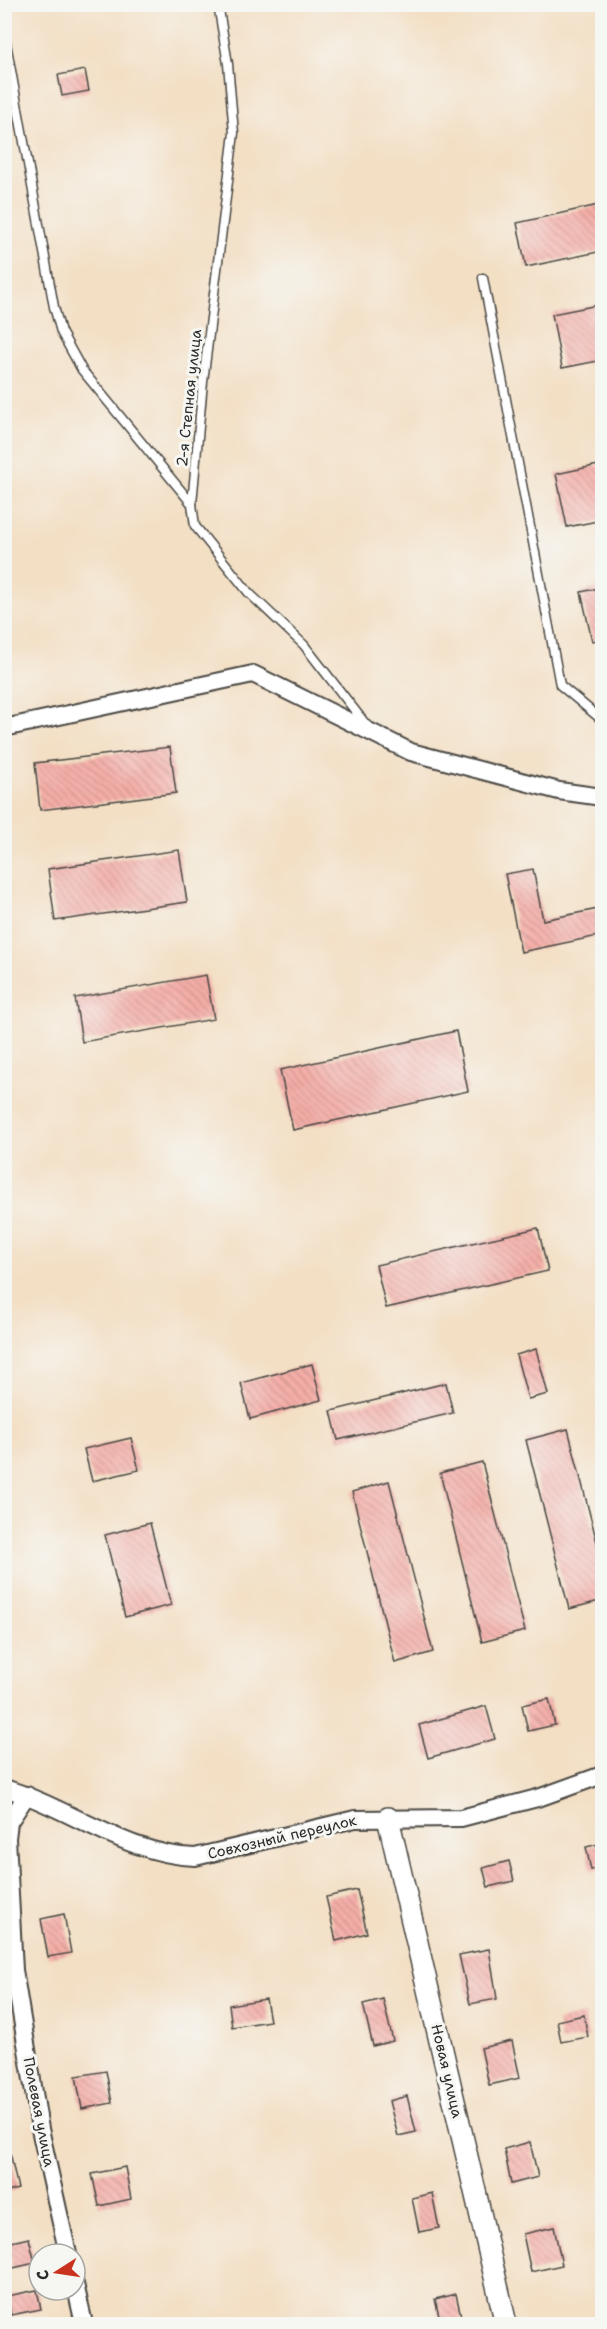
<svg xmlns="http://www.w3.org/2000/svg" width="607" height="2329" viewBox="0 0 607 2329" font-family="'Shantell Sans',sans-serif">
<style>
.building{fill:url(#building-back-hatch)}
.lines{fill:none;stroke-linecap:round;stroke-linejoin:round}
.service-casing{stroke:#494642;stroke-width:11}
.minor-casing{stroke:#494642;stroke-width:20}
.tertiary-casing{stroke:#494642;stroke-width:24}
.service{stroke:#fff;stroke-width:8}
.minor{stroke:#fff;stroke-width:16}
.tertiary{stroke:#fff;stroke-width:21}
.labels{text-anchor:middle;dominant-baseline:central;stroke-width:6;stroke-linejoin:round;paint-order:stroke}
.street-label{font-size:15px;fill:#2b2b2b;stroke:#f6f6f2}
</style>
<defs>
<pattern id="building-back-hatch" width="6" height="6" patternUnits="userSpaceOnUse" patternTransform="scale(1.5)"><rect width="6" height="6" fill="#f6afa9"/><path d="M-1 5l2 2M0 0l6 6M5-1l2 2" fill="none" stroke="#c78f8a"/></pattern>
</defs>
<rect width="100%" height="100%" fill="#f6f6f2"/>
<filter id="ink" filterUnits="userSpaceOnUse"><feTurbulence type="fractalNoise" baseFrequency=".0167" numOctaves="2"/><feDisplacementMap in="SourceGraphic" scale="12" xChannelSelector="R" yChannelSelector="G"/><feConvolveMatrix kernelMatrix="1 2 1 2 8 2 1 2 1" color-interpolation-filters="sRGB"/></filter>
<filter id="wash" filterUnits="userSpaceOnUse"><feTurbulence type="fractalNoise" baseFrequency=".008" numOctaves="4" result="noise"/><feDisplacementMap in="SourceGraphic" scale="24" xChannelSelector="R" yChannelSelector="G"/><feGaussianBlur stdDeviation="1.35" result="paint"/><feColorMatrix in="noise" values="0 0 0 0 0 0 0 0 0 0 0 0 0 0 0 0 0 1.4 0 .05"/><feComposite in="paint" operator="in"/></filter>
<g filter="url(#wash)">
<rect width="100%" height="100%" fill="#f3dfc4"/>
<g id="blocks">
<g class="building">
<polygon points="85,70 89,91 62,96 58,75"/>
<polygon points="603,204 603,251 526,267 517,223"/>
<polygon points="603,304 603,360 562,368 552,314"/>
<polygon points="603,464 603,520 567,527 556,474"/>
<polygon points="603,587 603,639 592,641 581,592"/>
<polygon points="170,747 176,793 40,810 35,763"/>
<polygon points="179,850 187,902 55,921 48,869"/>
<polygon points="533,869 543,920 603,908 603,935 521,952 505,874"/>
<polygon points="206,975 214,1019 82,1042 75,998"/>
<polygon points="456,1031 468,1091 293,1130 280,1070"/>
<polygon points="538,1228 548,1271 386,1308 376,1265"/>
<polygon points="536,1349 548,1394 528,1399 516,1355"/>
<polygon points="312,1364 321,1400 250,1419 241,1383"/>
<polygon points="446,1383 453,1413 338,1440 331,1411"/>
<polygon points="568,1429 603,1566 603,1600 569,1609 526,1440"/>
<polygon points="131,1438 139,1470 92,1481 84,1449"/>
<polygon points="482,1462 525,1631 482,1642 440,1473"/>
<polygon points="389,1481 433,1652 395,1663 352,1492"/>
<polygon points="150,1523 171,1605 125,1617 105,1535"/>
<polygon points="549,1699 555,1725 528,1731 522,1705"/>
<polygon points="486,1706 495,1739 428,1758 419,1725"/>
<polygon points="603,1843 603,1867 591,1870 586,1847"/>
<polygon points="509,1861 514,1881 488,1887 483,1868"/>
<polygon points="357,1890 367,1933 336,1941 326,1897"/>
<polygon points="64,1914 71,1953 48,1957 41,1919"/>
<polygon points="489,1949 497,1999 470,2004 459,1955"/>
<polygon points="266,1999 270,2021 232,2027 229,2005"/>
<polygon points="383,1999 393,2041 373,2046 363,2004"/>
<polygon points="584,2015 588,2037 561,2042 557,2021"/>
<polygon points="512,2041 520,2078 489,2085 481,2048"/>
<polygon points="106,2071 112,2103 82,2109 76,2076"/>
<polygon points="407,2096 416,2132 398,2136 389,2101"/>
<polygon points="530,2142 538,2177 511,2184 504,2149"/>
<polygon points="10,2152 18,2189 4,2193 4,2153"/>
<polygon points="125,2167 131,2199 99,2206 92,2174"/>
<polygon points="432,2193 439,2228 419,2232 412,2198"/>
<polygon points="554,2227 562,2265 531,2272 523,2234"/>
<polygon points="29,2238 35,2263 13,2268 7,2243"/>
<polygon points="37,2290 41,2309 11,2315 7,2296"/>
<polygon points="456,2294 463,2325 441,2325 435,2299"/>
</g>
</g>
</g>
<g filter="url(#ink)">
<use href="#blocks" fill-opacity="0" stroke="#494642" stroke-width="1.5"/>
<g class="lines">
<g class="service-casing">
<g id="service">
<polyline points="218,4 228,64 234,133 203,382 192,504 195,526 249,593 304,645 367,726"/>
<polyline points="4,32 54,307 61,332 82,370 192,504"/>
<polyline points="483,278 560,685 602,720"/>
</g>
</g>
<g class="minor-casing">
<g id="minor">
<polyline points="4,728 253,674 411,752 559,791 602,797"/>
<path d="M4 1788C69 1807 127 1855 195 1857L355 1819 461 1818 541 1797 602 1775"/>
<polyline points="27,1795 9,1822 7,1838 14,1970 40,2129 68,2254"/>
<polyline points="75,2284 84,2324"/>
</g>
</g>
<g class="tertiary-casing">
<polyline id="tertiary" points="388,1818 506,2324"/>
</g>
<use href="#service" class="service"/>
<use href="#minor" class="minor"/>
<use href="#tertiary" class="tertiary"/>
</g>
</g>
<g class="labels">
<g class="street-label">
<text transform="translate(189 398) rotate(-84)">2-я Степная улица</text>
<text transform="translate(282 1837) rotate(-13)">Совхозный переулок</text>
<text transform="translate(447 2071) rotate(77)">Новая улица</text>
<text transform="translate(39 2112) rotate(79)">Полевая улица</text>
</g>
</g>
<rect width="607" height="2329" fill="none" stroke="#f6f6f2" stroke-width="24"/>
<g transform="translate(57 2272) rotate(258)"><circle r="28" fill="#f6f6f2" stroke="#a5a5a2" stroke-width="1.5"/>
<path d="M0-4.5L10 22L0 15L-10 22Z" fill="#c8321e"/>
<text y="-9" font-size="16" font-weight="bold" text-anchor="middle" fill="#2b2b2b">С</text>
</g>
</svg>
